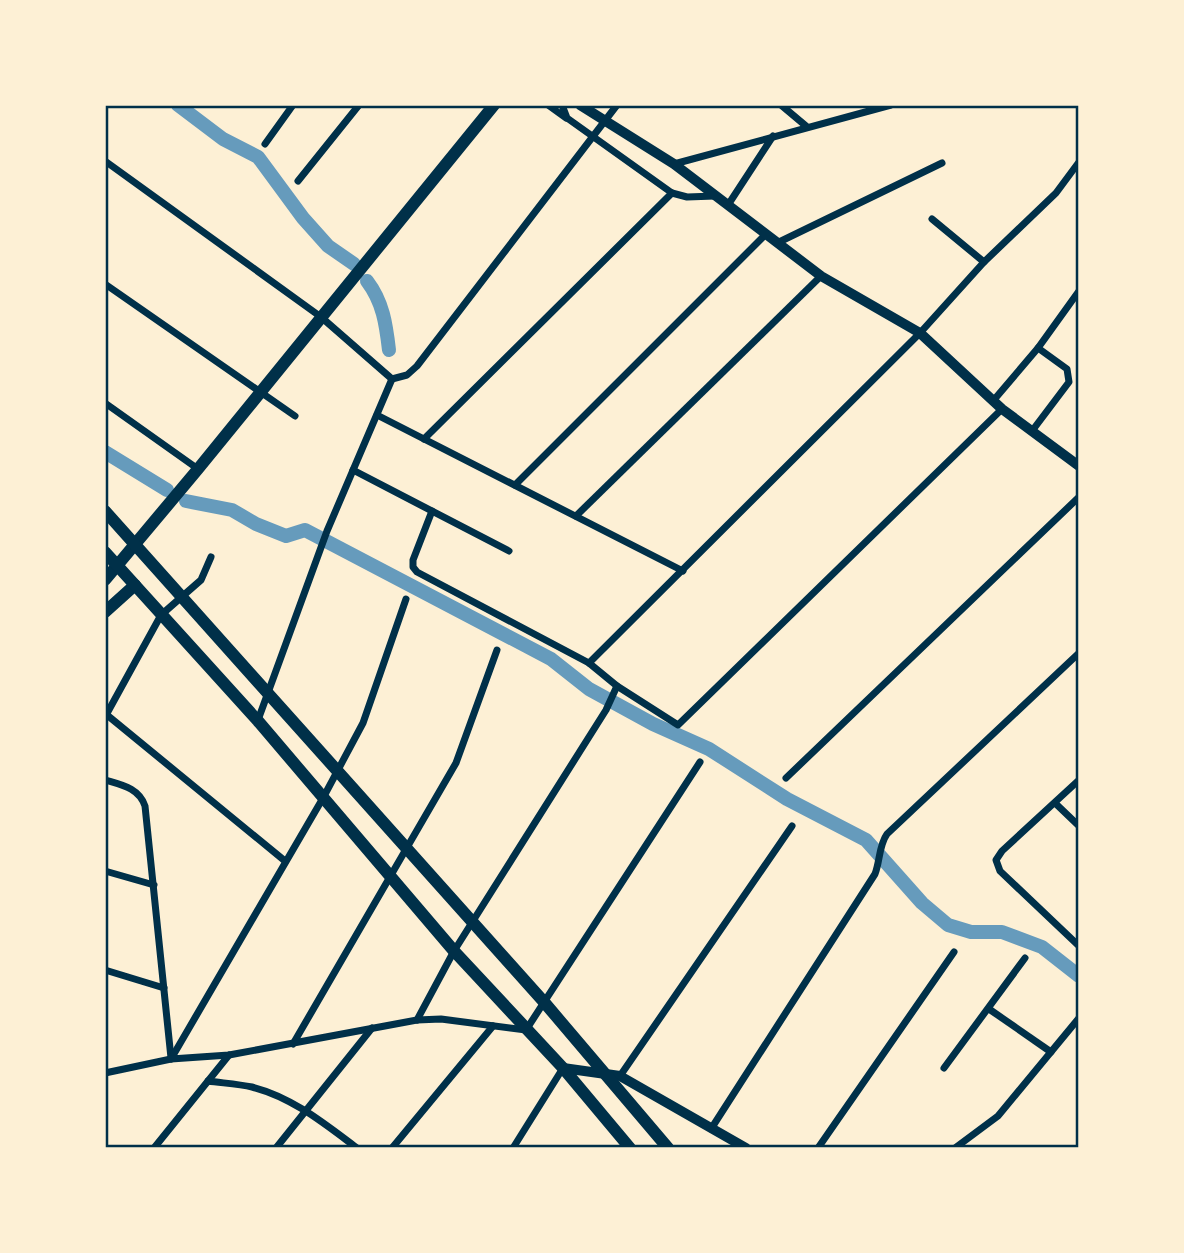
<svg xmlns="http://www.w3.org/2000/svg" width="1184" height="1253" viewBox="0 0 1184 1253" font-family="'Archivo Narrow',sans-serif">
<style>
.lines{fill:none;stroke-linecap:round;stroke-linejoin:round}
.canal{stroke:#669bbc;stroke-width:14}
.minor{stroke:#003049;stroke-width:7}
.tertiary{stroke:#003049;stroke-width:10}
.secondary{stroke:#003049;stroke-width:12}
.primary{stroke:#003049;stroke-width:12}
.neatline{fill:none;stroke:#003049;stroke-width:2.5}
</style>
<rect width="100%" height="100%" fill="#fdf0d5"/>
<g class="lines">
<g class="canal">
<polyline points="178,105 223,139 258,157 303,218 328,246 354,264"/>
<path d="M367 281C383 302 386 324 389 350"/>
<polyline points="105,452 167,490"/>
<polyline points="186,501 232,510 256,524 286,536 305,530 551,659 589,689 653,724 709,749 787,799 866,840 922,903 948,925 971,932 1002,932 1042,947 1079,976"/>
</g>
<g class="minor">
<polyline points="548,105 566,118"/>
<polyline points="562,105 567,118 672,193 687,197 715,196"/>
<polyline points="781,105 806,126"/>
<polyline points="265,144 293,105"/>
<polyline points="105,161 321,317 392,379"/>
<polyline points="674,164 891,105"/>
<polyline points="298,181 359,105"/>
<polyline points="728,205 773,136"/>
<polyline points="932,219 984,262"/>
<polyline points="777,243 942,163"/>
<polyline points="105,284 295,416"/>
<polyline points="1038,348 1079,291"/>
<polyline points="392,379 407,375 417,366 617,105"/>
<polyline points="993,401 1038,348 1067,369 1069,382 1032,431"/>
<polyline points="105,403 198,469"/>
<polyline points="377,415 683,571"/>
<polyline points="424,439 672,193"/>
<polyline points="353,470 509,551"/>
<polyline points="515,485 765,235"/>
<polyline points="432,511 413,560 413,567 417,572 589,663 617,686 678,725 1002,409"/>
<polyline points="576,516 821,276"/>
<polyline points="589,663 920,333 984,262 1056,193 1079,162"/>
<polyline points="107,715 285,861"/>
<polyline points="105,717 161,615 201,580 211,557"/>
<polyline points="258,720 327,531 392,379"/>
<polyline points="786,778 1079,497"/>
<path d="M105 780C122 785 139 788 145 806L171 1058"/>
<polyline points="1079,780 1002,851 996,860 1000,871 1079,946"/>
<polyline points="1055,803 1079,826"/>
<polyline points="105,871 154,885"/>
<polyline points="105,970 164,988"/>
<polyline points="989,1009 1051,1052"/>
<polyline points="417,1020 454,951 606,710 617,686"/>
<polyline points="293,1044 456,763 497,650"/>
<polyline points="171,1059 323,798 363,723 406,599"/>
<polyline points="944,1068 1025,958"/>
<polyline points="105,1073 171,1059 229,1055 417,1020 441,1019 526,1030 700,762"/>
<polyline points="620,1076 792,826"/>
<path d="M208 1081C222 1083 238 1084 252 1087 292 1097 325 1124 357 1148"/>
<path d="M711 1129 875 874C880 861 879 845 887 834L1079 653"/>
<polyline points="154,1148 229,1055"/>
<polyline points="276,1148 372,1028"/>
<polyline points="392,1148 493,1026"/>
<polyline points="513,1148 563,1068"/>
<polyline points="818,1148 954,952"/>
<polyline points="955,1148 998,1116 1079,1018"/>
</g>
<g class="tertiary">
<polyline points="580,105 674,164 821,276 920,333 1002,409 1079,466"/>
<polyline points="563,1068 620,1076 746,1148"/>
</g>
<g class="secondary">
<polyline points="105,580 198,469 494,105"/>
<polyline points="105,612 135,585"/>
</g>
<g class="primary">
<polyline points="105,511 544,1002 668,1148"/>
<polyline points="105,552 258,721 454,951 563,1068 630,1148"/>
</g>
</g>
<rect width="1184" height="1253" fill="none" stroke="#fdf0d5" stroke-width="214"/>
<rect x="107" y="107" width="970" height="1039" class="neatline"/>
</svg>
